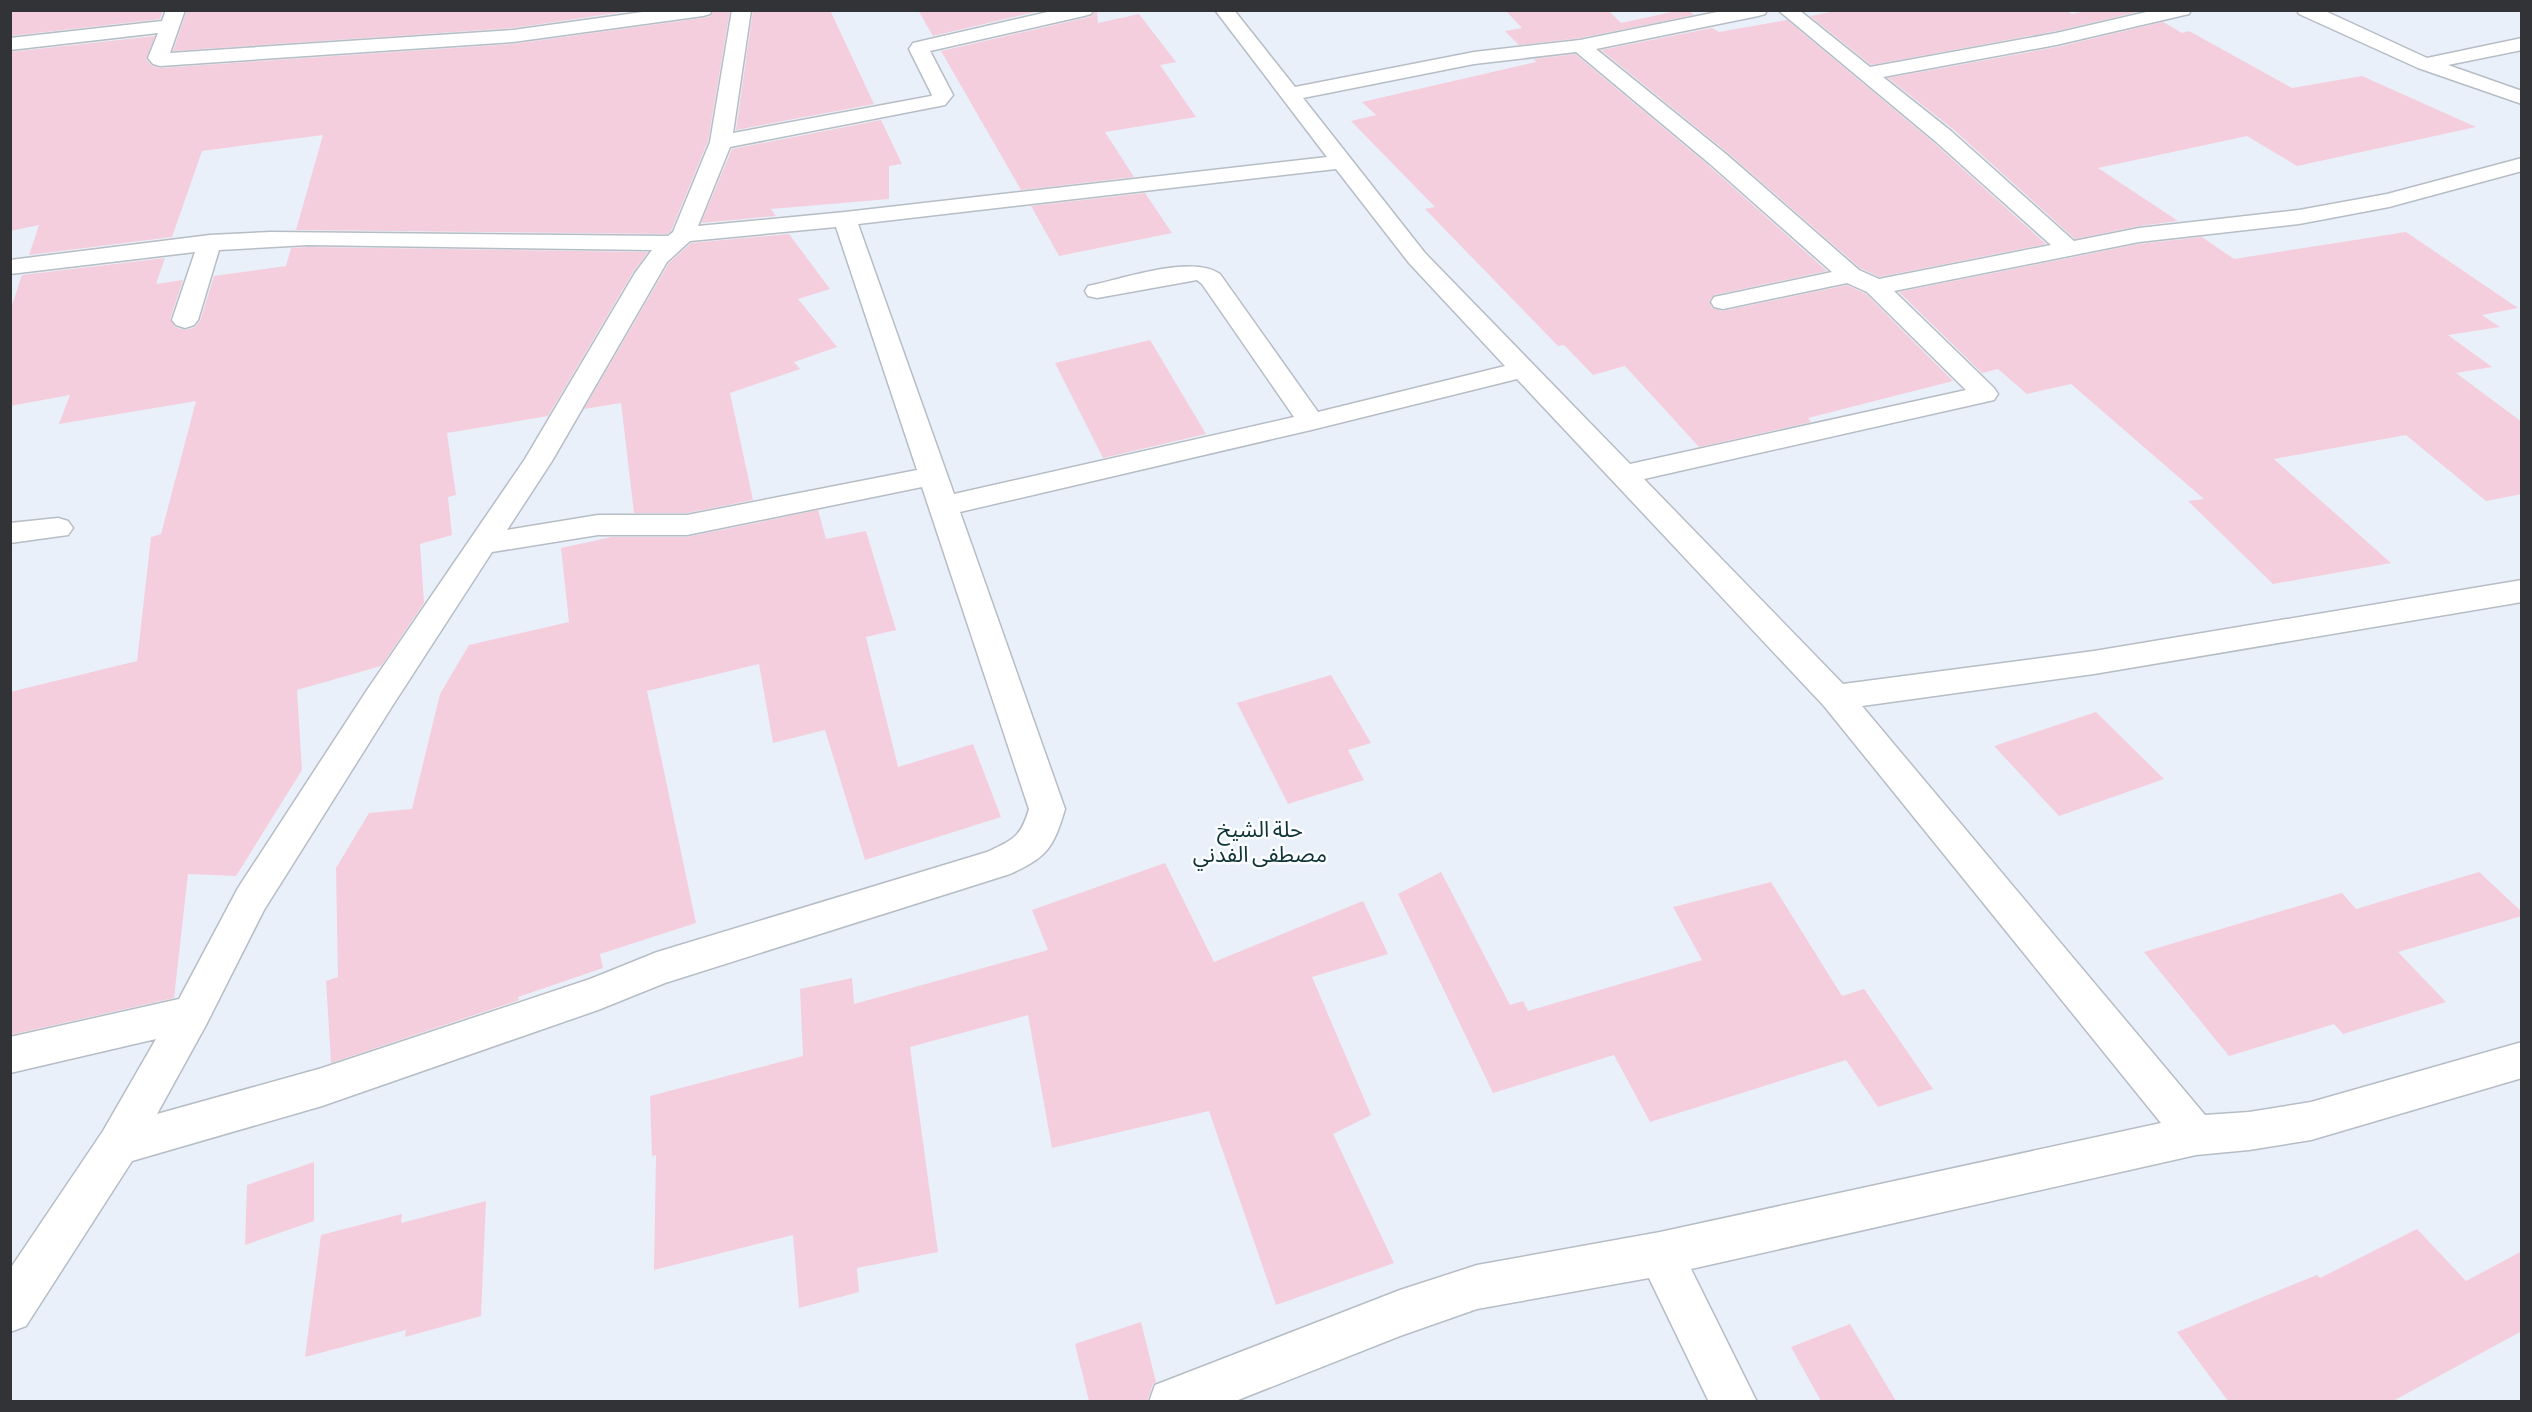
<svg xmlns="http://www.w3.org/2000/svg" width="2532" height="1412" viewBox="0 0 2532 1412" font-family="'Sofia Sans Condensed','Noto Sans Arabic',sans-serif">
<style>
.building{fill:#f5cedd}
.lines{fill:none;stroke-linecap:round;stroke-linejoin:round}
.street-casing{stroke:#b6bdc5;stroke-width:3}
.street{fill:#fff;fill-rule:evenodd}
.labels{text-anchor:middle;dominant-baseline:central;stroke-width:5;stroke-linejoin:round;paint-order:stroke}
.quarter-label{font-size:22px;fill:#0e3235;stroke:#fbfdff}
</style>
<rect width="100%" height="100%" fill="#e9f0f9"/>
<g class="building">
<polygon points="10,10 163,10 160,19 10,36"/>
<polygon points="187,10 637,10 513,28 173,51"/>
<polygon points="714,10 730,10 708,141 671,231 667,234 296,230 323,135 202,151 172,237 29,255 39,225 10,231 10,52 155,36 146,59 152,66 160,68 513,44 703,18 711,16"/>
<polygon points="753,10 830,10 874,104 736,130"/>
<polygon points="918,10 1044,10 933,36"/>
<polygon points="1095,10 1097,10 1098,23 1139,14 1176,62 1160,65 1196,117 1105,132 1134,177 1021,190 941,51 1085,18 1092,16"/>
<polygon points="1505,10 1608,10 1621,23 1681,10 1688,10 1694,15 1580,38 1519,45 1505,31 1522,28"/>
<polygon points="1841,10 2065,10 2072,14 2090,10 2142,11 2056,31 1871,65 1810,16"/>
<polygon points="1787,20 1934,143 2046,244 1879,277 1860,268 1727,152 1601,50 1712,28 1719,32"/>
<polygon points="2163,22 2182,33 2189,31 2292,88 2362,76 2476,127 2297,166 2247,136 2098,168 2178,221 2139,226 2075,239 1953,129 1888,78 2057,47"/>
<polygon points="1575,54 1709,166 1827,271 1714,295 1709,301 1712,308 1723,311 1847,285 1866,294 1953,381 1808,418 1811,422 1699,447 1625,366 1593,375 1564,345 1558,346 1425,209 1435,207 1351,121 1376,115 1362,102 1536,62 1534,59"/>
<polygon points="881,120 902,164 889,166 889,199 771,209 776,216 701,223 732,149"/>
<polygon points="1145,193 1172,233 1059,256 1031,206"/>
<polygon points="2406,232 2518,308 2482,315 2500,327 2448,335 2492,367 2456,373 2522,422 2522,494 2486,501 2406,435 2274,459 2391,563 2273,584 2188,501 2204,499 2071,384 2027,394 1998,369 1982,373 1899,292 2139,244 2202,237 2234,259"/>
<polygon points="789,234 830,289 798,299 837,347 794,362 800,369 730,393 753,500 687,513 634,513 621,403 584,409 669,263 691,243"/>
<polygon points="308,247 648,252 633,272 548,416 447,433 456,495 448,497 452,535 420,544 424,603 381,666 297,690 302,770 236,876 188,874 174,998 10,1035 10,692 137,661 151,537 161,534 196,401 59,424 70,395 10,406 10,311 22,275 165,258 156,284 183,280 170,319 175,327 186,330 195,327 200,321 214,276 286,266 291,248"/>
<polygon points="1150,340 1206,434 1103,458 1055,363"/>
<polygon points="818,510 826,539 866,531 896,630 866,637 898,767 973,744 1001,817 865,860 825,730 773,743 759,664 647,691 696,923 600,954 603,968 518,997 519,1000 331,1063 326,981 338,977 336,868 369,813 412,809 440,694 469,645 569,622 561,548 612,537 687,537"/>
<polygon points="1331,675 1371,743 1348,750 1364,780 1288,804 1237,703"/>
<polygon points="2096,712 2164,779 2059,816 1994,746"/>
<polygon points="1165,863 1214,962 1363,901 1388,954 1312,977 1371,1115 1333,1134 1394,1263 1276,1305 1209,1111 1052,1148 1028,1015 910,1047 938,1252 857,1268 859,1292 799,1308 793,1235 654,1270 656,1155 652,1156 650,1096 803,1056 800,989 852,978 854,1004 1048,950 1032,910"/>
<polygon points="1441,872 1510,1005 1523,1001 1528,1011 1702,960 1673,907 1771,882 1842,996 1864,989 1933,1089 1878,1107 1846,1060 1650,1122 1614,1055 1493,1093 1398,894"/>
<polygon points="2479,872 2522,912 2522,916 2398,952 2446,1002 2343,1034 2334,1024 2229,1056 2144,952 2342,893 2356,909"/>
<polygon points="314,1162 314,1221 245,1245 247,1185"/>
<polygon points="486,1201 481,1316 405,1337 406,1330 305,1357 321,1235 402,1214 401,1223"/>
<polygon points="2417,1229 2466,1281 2522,1251 2522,1331 2393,1401 2228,1401 2177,1332 2317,1275 2320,1278"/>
<polygon points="1141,1322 1156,1382 1153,1384 1147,1401 1089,1401 1075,1344"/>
<polygon points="1850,1324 1896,1401 1821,1401 1791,1347"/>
</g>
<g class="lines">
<g class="street-casing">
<g id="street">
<polygon points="166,10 185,10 170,53 513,30 657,10 712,10 710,14 703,16 513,42 160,66 153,64 148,58 158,33 10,50 10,38 162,21"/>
<path d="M732 10H751L733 133 931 96 932 95 909 49 913 43 1056 10H1093L1091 14 1084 16 930 51 953 95 945 105 730 147 698 226 845 212 1327 157 1215 10H1234L1295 87 1474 52 1580 40 1727 10H1767L1765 14 1758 16 1596 49 1726 154 1859 270 1879 279 2051 245 1935 141 1778 10H1799L1870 67 2056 33 2155 10H2191L2189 14 2056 45 1883 77 1951 131 2074 241 2139 228 2299 210 2387 194 2522 158V171L2389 207 2299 224 2139 242 1894 291 1994 388 1998 394 1994 400 1644 479 1843 684 2094 651 2522 580V602L2094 674 1862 706 2205 1115 2249 1112 2311 1102 2522 1042V1078L2311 1140 2249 1150 2196 1155 1691 1269 1757 1402H1709L1649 1278 1477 1309 1400 1336 1233 1402H1149L1155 1385 1400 1290 1477 1265 1660 1232 2161 1123 1824 706 1517 379 1311 430 960 512 1065 809C1053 849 1047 857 1010 874L665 983 598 1010 322 1106 132 1161 26 1326 10 1332V1269L103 1131 156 1039 10 1073V1037L179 999 238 888 367 690 525 459 635 273 652 250 308 245 219 250 198 320 194 325 185 328 176 325 172 320 195 252 10 274V260L210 235 271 232 668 236 673 232 710 142ZM1576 52 1710 164 1832 272 1714 297 1711 302 1714 307 1723 309 1847 283 1867 292 1966 390 1630 464 1425 253 1303 98 1474 64ZM1336 169 1409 263 1505 366 1318 412 1220 274C1194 255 1128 277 1097 284L1088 286 1085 291 1088 296 1097 298 1197 280 1202 284 1294 417 954 494 858 224ZM836 227 917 470 687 515H598L507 530 552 461 667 262 690 241ZM922 487 1029 809C1021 837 1013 840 987 852L657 952 590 979 322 1068 157 1114 206 1025 264 910 391 708 492 552 598 535H687Z"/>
<polygon points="2297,10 2323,10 2427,58 2522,38 2522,50 2448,65 2522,91 2522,104 2418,68 2299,14"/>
<polygon points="58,518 68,521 73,528 68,535 10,543 10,523"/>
</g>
</g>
<use href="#street" class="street"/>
</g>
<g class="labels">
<g class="quarter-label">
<text x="1260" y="830">حلة الشيخ<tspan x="1260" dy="25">مصطفى الفدني</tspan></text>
</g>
</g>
<rect width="2532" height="1412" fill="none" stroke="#313336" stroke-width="24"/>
</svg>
